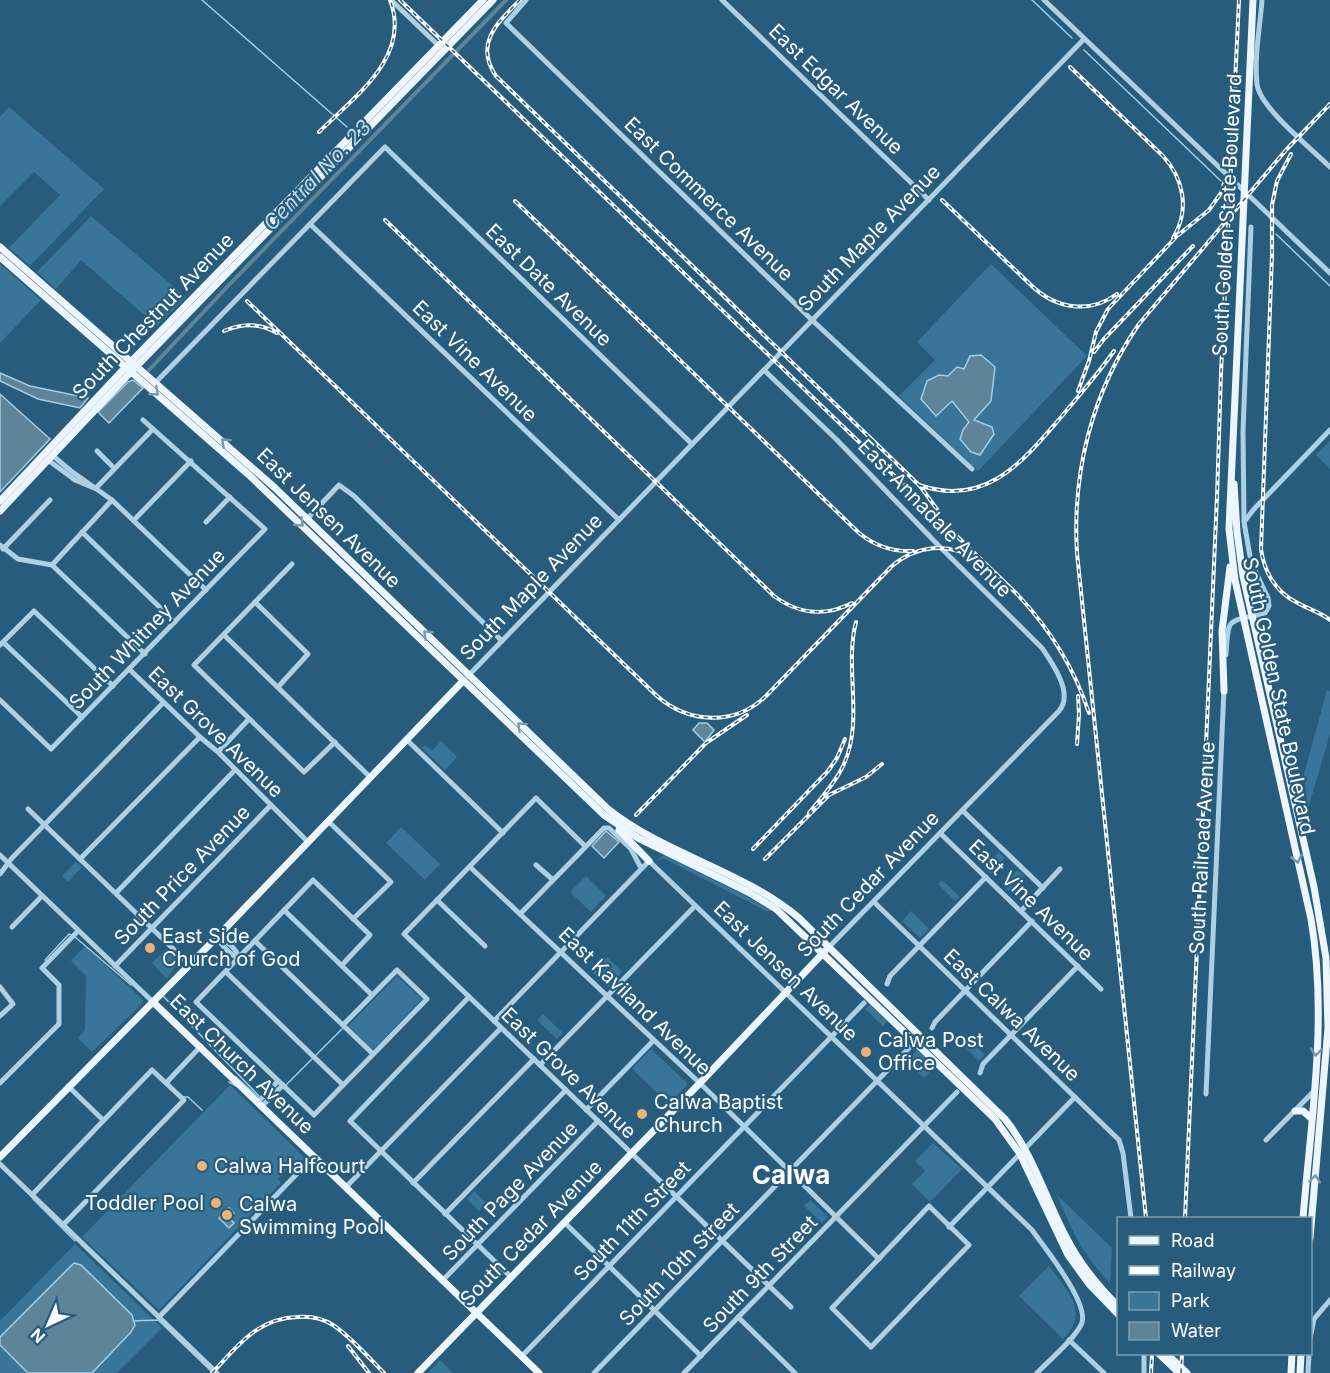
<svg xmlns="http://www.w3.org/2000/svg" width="1330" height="1373" viewBox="0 0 1330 1373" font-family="Inter,sans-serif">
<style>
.green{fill:#387598}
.water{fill:#5e849a;stroke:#a1cde5;stroke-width:1.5}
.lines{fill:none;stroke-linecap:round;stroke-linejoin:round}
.stream{stroke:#a1cde5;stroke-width:1.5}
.canal{stroke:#5e849a;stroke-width:4}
.minor{stroke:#add0e5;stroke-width:5}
.major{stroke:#edf6fd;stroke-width:7}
.rail-casing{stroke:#fff;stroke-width:4}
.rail{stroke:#275c7d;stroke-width:1.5;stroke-dasharray:4.5;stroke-linecap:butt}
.oneway{stroke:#769ab0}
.poi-dot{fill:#edb373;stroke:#275c7d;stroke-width:2}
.labels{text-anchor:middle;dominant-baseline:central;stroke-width:4.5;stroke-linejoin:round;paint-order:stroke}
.street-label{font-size:20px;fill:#fff;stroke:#275c7d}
.poi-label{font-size:20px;fill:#fff;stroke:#275c7d;text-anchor:start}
.water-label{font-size:21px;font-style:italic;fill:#b8d9ec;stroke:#275c7d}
.district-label{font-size:26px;font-weight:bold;fill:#fff;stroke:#275c7d}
</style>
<rect width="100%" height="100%" fill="#275c7d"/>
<g class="green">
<polygon points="9,107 104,189 30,266 9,248 60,195 34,172 0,206 0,117"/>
<polygon points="91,216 186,297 157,326 81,260 56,289 37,272"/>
<polygon points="0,264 41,300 0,343"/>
<polygon points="991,264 1087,356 978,471 899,396 935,360 917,342"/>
<polygon points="1330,441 1330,469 1316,455"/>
<polygon points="1327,690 1330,691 1330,734 1308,809 1304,774"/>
<polygon points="441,741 457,757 445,770 422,748 425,745 432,751"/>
<polygon points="401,827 440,864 425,880 386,843"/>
<polygon points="999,852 1005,858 990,874 984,868"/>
<polygon points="663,855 746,896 772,911 766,911 663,858 656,862"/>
<polygon points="76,862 82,867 68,882 62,876"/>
<polygon points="1018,870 1024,876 1009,891 1002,885"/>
<polygon points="586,876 606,896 591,912 570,892"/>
<polygon points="942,880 960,897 955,901 938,884"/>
<polygon points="911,911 929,929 920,938 902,921"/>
<polygon points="85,946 143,1000 143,1003 92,1052 78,1038 85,1030 86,976 71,961"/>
<polygon points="166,949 179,961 167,979 152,963"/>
<polygon points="607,957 622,972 608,987 592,972"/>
<polygon points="397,976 422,999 375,1048 371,1049 348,1026"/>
<polygon points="870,1004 887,1021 883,1026 865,1009"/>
<polygon points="543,1014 563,1033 557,1039 537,1020"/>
<polygon points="968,1038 985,1055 979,1061 962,1044"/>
<polygon points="651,1049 687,1083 687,1085 669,1104 632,1069"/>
<polygon points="917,1050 935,1067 924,1078 906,1061"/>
<polygon points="230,1085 305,1158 300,1163 296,1160 278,1179 281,1183 159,1310 82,1237"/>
<polygon points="933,1143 962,1169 930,1202 912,1184 925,1171 915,1161"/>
<polygon points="474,1191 486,1203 479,1211 467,1199"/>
<path d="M1057 1195 1112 1248 1110 1283C1081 1252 1073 1233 1057 1195Z"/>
<polygon points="810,1200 828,1217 822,1223 804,1206"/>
<polygon points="75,1244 162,1328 117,1373 0,1373 0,1321"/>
<path d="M1049 1266C1067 1291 1091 1311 1063 1339L1019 1296Z"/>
<polygon points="440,1360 453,1373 428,1373"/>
</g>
<g class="water">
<polygon points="981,355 995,367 991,401 974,420 992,427 994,434 980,455 971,452 960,439 963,430 969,422 952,401 936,416 921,399 927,381 939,375 948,376 957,367 964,369 970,356"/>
<polygon points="0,373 30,386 88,398 80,408 38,399 0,381"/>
<polygon points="133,380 143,388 109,423 98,412 128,382"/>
<polygon points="0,394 50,439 0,492"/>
<polygon points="699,723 707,723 714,730 705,742 693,730"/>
<polygon points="606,831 619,842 604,858 592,846"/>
<polygon points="229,1208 234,1213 229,1218 234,1223 229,1228 219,1218"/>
<polygon points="74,1263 81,1265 132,1315 135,1325 131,1332 92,1373 28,1373 0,1345 0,1337"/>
</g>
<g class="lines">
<g class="stream">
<polyline points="202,0 347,127"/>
<polyline points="1032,0 1072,38"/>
<polyline points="1084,50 1221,181"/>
<polyline points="1276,234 1330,286"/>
<polyline points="75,937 131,985"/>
<polyline points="45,960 69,934 71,935"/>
<polyline points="163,996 259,1096"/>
<polyline points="316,1055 342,1029"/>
<polyline points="236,1077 259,1098"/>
<polyline points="229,1082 236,1086"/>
<polyline points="286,1085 312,1059"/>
<polyline points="183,1097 188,1097 202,1110"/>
<polyline points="33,1199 75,1241"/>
<polyline points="133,1321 158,1320 213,1373"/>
</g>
<polyline class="canal" points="149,370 228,286 506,0"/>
<g class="minor">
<polyline points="391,0 440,47"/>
<polyline points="526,0 506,23 812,320 972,469"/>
<polyline points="722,0 929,200"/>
<polyline points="1044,0 1330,273"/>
<path d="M1262 0C1260 27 1254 57 1257 84 1259 107 1312 149 1330 167"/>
<polyline points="310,224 619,520"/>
<path d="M764 370 837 440 940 547 1042 648C1053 664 1074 694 1059 711L829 947"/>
<polyline points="156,382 385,147 692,444"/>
<polyline points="97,451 114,468"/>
<polyline points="52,455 71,471 112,500 206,590"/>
<polyline points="48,460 75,480 94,488"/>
<polyline points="96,488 153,429"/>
<polyline points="307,519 339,485 354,496 502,641"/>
<polyline points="134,520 191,461"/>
<polyline points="1244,521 1243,431 1251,227"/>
<polyline points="206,522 230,497"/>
<polyline points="82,532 175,622"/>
<polyline points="0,545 18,559 52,565 145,654"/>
<polyline points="3,549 50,500"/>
<polyline points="292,564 194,665 304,772 335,742"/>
<polyline points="52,565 112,500"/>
<polyline points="255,602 308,654 278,687"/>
<polyline points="224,635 370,777"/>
<polyline points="4,643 82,717"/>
<polyline points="0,645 34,611 113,686"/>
<path d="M1226 655C1228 614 1228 623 1265 613L1269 606 1268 598 1251 562 1244 522 1254 509 1330 430"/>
<polyline points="129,669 200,737 218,752 308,842"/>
<polyline points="468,676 1084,39"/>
<polyline points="0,700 51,749 265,529 143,420"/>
<polyline points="406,739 503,833"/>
<polyline points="218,752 249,719"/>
<polyline points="28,809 190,965"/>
<polyline points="963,811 1043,888"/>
<polyline points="328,821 391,882 353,919"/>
<polyline points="940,833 1101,989"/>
<polyline points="585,846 536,798 404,934 791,1307"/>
<polyline points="0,855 153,1002"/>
<polyline points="80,859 200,737"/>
<polyline points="536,865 552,879"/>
<polyline points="470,867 705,1088 879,1259"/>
<polyline points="0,874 12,858 163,703"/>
<polyline points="116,893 235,770"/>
<polyline points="437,900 485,946"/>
<polyline points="874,902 1119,1140 1123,1153 1131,1218"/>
<polyline points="284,910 372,995"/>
<polyline points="1021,911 1060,869"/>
<polyline points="520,914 604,828 609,828 631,849 641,868"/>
<polyline points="12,927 42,896"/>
<path d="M217 937C226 940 237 949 239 958"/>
<path d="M217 937C221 945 230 955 239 958"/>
<polyline points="255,941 373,1054"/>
<polyline points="342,965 370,935 313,880 196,1002 314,1115 427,999 397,970 343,1025"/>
<polyline points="115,966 271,805"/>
<polyline points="226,972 343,1085"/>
<polyline points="887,984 890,976 986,877"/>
<polyline points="0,987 13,1004 0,1016"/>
<polyline points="469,997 350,1121 511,1277"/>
<path d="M494 1021 649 861 1032 1230C1044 1247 1092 1306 1081 1325 1071 1343 1051 1358 1037 1373"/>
<polyline points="932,1028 935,1022 1032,921"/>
<polyline points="540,1065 695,906"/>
<polyline points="980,1073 983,1064 1078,966"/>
<polyline points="0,1083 59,1024 59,985 42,968 78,931"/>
<polyline points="166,1083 201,1046"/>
<polyline points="68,1086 103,1120"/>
<polyline points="1206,1094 1224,689"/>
<polyline points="258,1102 278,1081"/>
<polyline points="262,1106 283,1085"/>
<polyline points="586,1110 654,1040"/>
<polyline points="1266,1140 1315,1090"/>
<polyline points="0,1164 217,1373"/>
<polyline points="413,1183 534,1059"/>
<polyline points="346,1187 501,1028"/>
<polyline points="32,1195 152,1070 184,1100 63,1225"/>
<polygon points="929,1206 969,1245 871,1347 832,1308"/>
<polyline points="445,1214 566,1090"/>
<polyline points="564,1222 701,1356"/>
<polyline points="949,1227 1075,1097"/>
<polyline points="442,1281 598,1121"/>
<polyline points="159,1317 314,1156"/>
<polyline points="738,1317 795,1373"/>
<polyline points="1310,1339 1314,1319 1330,1300"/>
<polyline points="1069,1340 1104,1373"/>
<polyline points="522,1356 864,1003"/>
<polyline points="594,1373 910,1047"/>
<polyline points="684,1373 957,1092"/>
<polyline points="1144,1373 1144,1354"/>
<polyline points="1308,1373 1309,1354"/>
</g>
<g class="major">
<path d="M1253 0 1229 529 1235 580 1311 919C1328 1018 1311 1119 1303 1218"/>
<path d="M0 247 274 487 608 809C666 855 742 870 799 918L1005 1119C1033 1154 1045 1197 1066 1237 1079 1263 1097 1285 1118 1306"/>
<polyline points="0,257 249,475 604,815 638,838 748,892 776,909 995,1119 1020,1154 1068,1255 1089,1284 1118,1314"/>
<polyline points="1234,484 1237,532 1243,576 1314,887 1326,958 1328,1028 1310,1238"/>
<polyline points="0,501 122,371 483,0"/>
<polyline points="0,511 127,376 493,0"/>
<polyline points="1224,691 1222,631 1230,567"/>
<polyline points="619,830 649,861"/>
<polyline points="153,1002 539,1373"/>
<polyline points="1295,1111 1303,1111 1311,1118"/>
<polyline points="0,1157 217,937 463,681"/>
<polyline points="1159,1354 1179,1373"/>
<polyline points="1167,1354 1187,1373"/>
<polyline points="418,1373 699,1084 825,951"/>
<polyline points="1291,1373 1292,1354"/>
<polyline points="1300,1373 1301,1354"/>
</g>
<g class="rail-casing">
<g id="rail">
<path d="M400 0 1017 594C1050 629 1074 667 1089 713"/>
<path d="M520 0C497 23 474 44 496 76L920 486 939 512"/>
<path d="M1070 67 1163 156C1184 179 1190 210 1173 238"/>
<path d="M319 132C354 97 412 57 390 0"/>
<path d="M1291 154 1277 181 1272 205V255L1261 549C1264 572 1276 592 1296 602 1308 609 1320 612 1330 620"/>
<path d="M942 200 1033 287C1057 309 1090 314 1117 294"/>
<path d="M515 201 859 533C875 546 892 552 913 551"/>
<path d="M385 220 774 596C798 614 825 617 852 603"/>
<path d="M247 301 657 696C689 724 735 726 766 696L892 566C917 545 948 542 976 559"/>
<path d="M224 331C242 323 260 323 277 333"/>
<polyline points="1094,352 1104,339 1193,246"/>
<polyline points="1078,391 1089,361 1096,332 1108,309 1177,236 1209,210 1221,193 1226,177"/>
<path d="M919 485C987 508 1023 461 1062 416 1080 394 1098 374 1114 351"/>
<polyline points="1077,744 1079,714 1078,696"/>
<path d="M809 813C821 798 836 782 844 764 864 719 844 668 856 622"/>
<polyline points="636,815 706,743 747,715"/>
<polyline points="753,849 828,771 837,758 845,739"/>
<polyline points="765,859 829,795 866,777 882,764"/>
<path d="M1146 1218 1077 553C1072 472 1092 392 1139 324L1286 150 1330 104"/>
<polyline points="1185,1218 1217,497 1221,373 1239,0"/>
<polyline points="348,1346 369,1373"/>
<path d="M212 1373C238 1346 257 1318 298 1317 311 1316 322 1318 333 1325 352 1338 368 1357 384 1373"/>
<polyline points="1151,1373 1152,1354"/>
<polyline points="1181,1373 1182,1354"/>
</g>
</g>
<use href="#rail" class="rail"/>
</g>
<defs><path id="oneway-chevron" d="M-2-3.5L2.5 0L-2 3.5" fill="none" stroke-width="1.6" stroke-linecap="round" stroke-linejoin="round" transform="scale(1.5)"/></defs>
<g class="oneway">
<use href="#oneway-chevron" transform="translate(155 392) rotate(41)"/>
<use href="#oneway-chevron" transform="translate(225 442) rotate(-138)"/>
<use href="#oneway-chevron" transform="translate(300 523) rotate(44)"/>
<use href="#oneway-chevron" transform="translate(427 634) rotate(-136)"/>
<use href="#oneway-chevron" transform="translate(521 726) rotate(-136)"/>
<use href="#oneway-chevron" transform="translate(1297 859) rotate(77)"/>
<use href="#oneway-chevron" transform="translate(1316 1052) rotate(95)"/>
<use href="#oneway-chevron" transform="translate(1315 1179) rotate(-85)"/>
</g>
<g class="poi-dot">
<circle cx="150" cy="948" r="6"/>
<circle cx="866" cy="1052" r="6"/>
<circle cx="642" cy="1114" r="6"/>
<circle cx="202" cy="1166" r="6"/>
<circle cx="216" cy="1203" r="6"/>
<circle cx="227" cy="1215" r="6"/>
</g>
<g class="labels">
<g class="street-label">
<text transform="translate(836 89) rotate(44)">East Edgar Avenue</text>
<text transform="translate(709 199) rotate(44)">East Commerce Avenue</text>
<text transform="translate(1227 215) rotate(-87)">South Golden State Boulevard</text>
<text transform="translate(869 238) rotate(-46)">South Maple Avenue</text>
<text transform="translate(549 285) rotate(44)">East Date Avenue</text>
<text transform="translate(153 316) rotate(-46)">South Chestnut Avenue</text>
<text transform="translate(475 361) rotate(44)">East Vine Avenue</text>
<text transform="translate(329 518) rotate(44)">East Jensen Avenue</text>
<text transform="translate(935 518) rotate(46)">East Annadale Avenue</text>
<text transform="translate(531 587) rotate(-46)">South Maple Avenue</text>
<text transform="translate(147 629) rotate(-46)">South Whitney Avenue</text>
<text transform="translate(1279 696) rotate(78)">South Golden State Boulevard</text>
<text transform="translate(216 732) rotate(44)">East Grove Avenue</text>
<text transform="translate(1202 848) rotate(-87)">South Railroad Avenue</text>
<text transform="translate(182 875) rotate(-46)">South Price Avenue</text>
<text transform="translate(868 884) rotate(-46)">South Cedar Avenue</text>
<text transform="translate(1031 900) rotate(44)">East Vine Avenue</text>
<text transform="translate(786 971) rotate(44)">East Jensen Avenue</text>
<text transform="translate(635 1001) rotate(44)">East Kaviland Avenue</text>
<text transform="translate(1012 1015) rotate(44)">East Calwa Avenue</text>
<text transform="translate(242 1064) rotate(44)">East Church Avenue</text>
<text transform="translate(569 1073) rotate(44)">East Grove Avenue</text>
<text transform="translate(510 1191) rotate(-46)">South Page Avenue</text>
<text transform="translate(632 1221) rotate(-46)">South 11th Street</text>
<text transform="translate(531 1233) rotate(-46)">South Cedar Avenue</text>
<text transform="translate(679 1264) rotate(-46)">South 10th Street</text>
<text transform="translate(760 1274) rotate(-46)">South 9th Street</text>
</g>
<g class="poi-label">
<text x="162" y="936">East Side<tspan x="162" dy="23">Church of God</tspan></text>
<text x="878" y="1040">Calwa Post<tspan x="878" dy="23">Office</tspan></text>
<text x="654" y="1102">Calwa Baptist<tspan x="654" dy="23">Church</tspan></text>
<text x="214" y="1166">Calwa Halfcourt</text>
<text x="204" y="1203" text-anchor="end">Toddler Pool</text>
<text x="239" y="1204">Calwa<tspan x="239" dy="23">Swimming Pool</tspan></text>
</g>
<g class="water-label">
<text transform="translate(317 175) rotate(-46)">Central No. 23</text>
</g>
<g class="district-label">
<text x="791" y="1174">Calwa</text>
</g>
</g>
<rect x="1117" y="1217" width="195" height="138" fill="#275c7d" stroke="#7d9db1" stroke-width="1.5"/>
<rect x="1129" y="1236" width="30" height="9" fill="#edf6fd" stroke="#7d9db1" stroke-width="1.5"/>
<text x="1171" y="1247" font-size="18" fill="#ffffff">Road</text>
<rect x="1129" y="1266" width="30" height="9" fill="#ffffff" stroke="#7d9db1" stroke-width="1.5"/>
<text x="1171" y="1277" font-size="18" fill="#ffffff">Railway</text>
<rect x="1129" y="1292" width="30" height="18" fill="#387598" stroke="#7d9db1" stroke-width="1.5"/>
<text x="1171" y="1307" font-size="18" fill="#ffffff">Park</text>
<rect x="1129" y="1322" width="30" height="18" fill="#5e849a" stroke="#7d9db1" stroke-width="1.5"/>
<text x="1171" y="1337" font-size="18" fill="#ffffff">Water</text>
<g transform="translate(48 1325) rotate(224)" stroke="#275c7d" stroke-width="4.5" paint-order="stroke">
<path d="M0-4.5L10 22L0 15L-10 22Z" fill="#ffffff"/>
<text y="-9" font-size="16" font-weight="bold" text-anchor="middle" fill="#ffffff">N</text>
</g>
</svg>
